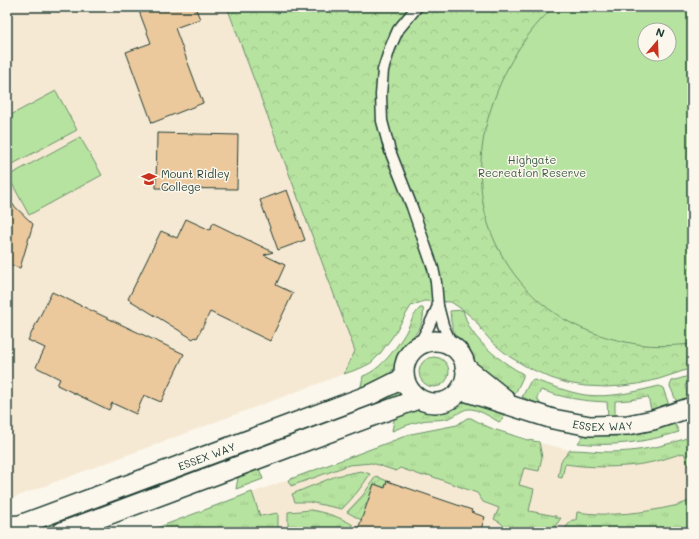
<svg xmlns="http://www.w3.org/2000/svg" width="699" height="539" viewBox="0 0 699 539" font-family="Mali,sans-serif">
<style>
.built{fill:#f6e9d4}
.grass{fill:url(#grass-tufts);stroke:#6b906a}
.forest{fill:url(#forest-crowns);stroke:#6b906a;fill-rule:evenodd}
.garden{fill:url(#garden-furrows);stroke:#6b906a}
.pitch{fill:#b7e3a0;stroke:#6b906a;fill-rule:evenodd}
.building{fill:#ecc99d;stroke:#1f3d34}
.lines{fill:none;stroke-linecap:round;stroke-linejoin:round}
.lane-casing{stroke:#1f3d34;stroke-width:13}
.street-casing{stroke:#1f3d34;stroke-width:22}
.lane{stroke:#fbf7ec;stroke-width:10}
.street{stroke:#fbf7ec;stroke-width:19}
.labels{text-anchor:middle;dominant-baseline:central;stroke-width:3;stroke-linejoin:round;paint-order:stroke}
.park-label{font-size:11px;fill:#3d5e4a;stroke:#fbf7ec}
.poi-label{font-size:11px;fill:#1f3d34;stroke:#fbf7ec;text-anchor:start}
.street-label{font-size:11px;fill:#1f3d34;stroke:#fbf7ec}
</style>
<defs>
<pattern id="grass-tufts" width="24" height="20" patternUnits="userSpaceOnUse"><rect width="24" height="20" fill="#b7e3a0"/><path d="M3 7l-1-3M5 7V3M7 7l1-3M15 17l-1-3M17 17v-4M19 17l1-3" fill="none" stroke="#9dc48a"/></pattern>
<pattern id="forest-crowns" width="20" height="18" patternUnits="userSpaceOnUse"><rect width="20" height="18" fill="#b7e3a0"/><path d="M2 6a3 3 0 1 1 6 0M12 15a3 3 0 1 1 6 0" fill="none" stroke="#9dc48a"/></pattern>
<pattern id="garden-furrows" width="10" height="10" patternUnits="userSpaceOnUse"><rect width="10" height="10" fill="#b7e3a0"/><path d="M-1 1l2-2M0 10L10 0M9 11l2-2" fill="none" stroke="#9dc48a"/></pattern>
</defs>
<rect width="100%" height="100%" fill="#fbf7ec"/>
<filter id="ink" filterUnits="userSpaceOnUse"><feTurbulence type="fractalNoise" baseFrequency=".025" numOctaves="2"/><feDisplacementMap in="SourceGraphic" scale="8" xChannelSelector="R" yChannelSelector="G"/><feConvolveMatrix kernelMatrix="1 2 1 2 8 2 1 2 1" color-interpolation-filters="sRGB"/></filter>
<g filter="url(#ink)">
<g class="built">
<polygon points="7,7 227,7 355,351 344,374 7,500"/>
<polygon points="467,418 471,418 484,425 493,429 528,440 570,450 610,452 644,450 681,440 692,436 692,532 146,532 411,434 457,425"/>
</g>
<g class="grass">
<path d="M420 308H423C425 316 421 328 415 334 412 338 408 341 405 346 401 354 398 364 392 371 383 380 371 385 360 391L363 376C381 370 397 347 406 332 410 324 413 315 420 308Z"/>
<path d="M463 310C465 317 467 323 471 330 484 349 504 363 523 374V377L515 394 475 364 469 351 465 345 455 336 451 322 450 311Z"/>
<circle cx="434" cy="372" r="15"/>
<polygon points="692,375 692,382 685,385 689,398 677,403 670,386 672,381"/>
<path d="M534 380C551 385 567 392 585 395 610 398 635 392 659 386L663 388 669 405 651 410 648 397 629 400 615 401V417H608L607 402C582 401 564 398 541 390L537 398 541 405 522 397 530 382Z"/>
<polygon points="396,390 402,398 273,445 271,440"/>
<path d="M469 400 483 404 496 412 504 415 503 419 499 422C492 418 477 408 468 409 461 410 456 416 449 418 440 421 431 419 422 421 412 423 402 427 392 431L395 415C403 413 410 410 417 410 425 410 433 413 440 412 450 411 458 402 469 400Z"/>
<polygon points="467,418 471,418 484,425 493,429 528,440 539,442 542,457 539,471 524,468 519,485 534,489 529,511 556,516 556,518 561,518 551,532 508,531 501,523 494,519 499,508 483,502 477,493 428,475 423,476 400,468 396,471 372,463 349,465 291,486 288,480 411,434 457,425"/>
<path d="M675 424 679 432C646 442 612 447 578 443L584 435 617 436 637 434Z"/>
<path d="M692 436V465L689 466 684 453C672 456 661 461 648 463 623 468 590 468 565 464L562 478 558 477 561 461 570 450H572C584 450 597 452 609 452 638 452 666 446 692 436Z"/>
<polygon points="251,447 253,452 41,532 26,532"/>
<polygon points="258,466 263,479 236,489 239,472"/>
<path d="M361 471 370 474C362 487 353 498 342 509L309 502H295L292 494 336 476Z"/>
<polygon points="252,492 260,516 278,513 278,532 146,532"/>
<path d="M692 500V532H562L572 520H576L577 512C609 517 643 513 674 506 680 505 686 502 692 500Z"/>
<path d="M311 510C327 513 340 517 353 525L348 532H288V512Z"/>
</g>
<path class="forest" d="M227 7H692V368L659 379 638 384 622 386 606 387 585 386 567 383 551 378 527 367 510 357 493 343 483 332 475 320 463 310 451 302 424 301 411 306 393 336 379 355 371 363 361 368 344 374 355 351ZM645 30H669V54H645Z"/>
<polygon class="garden" points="376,476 387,481 385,488 374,484 365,510 363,521 347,512 363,495"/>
<g class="pitch">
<path d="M554 7H692V344C670 346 647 347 626 342 602 337 576 328 556 314 514 286 484 237 481 186 479 155 484 126 495 97 507 64 527 31 554 7ZM645 30H669V54H645Z"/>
<polygon points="56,91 77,130 7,167 7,117"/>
<polygon points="80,137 102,175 29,215 8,176"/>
</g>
<g class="building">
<polygon points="149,7 195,7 200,19 175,28 203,103 152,123 126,52 151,43 139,11"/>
<polygon points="157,133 238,135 237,189 156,188"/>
<polygon points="287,190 305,240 278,250 260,200"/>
<polygon points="7,199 33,224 20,268 7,264"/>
<polygon points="186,219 210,230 213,223 273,252 264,255 285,265 276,285 293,293 270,341 210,312 197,338 195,337 193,339 128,299 161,231 177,238"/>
<polygon points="52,292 184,354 161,402 144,395 136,414 112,403 109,410 57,385 60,379 36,367 45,348 28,340"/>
<polygon points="387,481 472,510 471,512 485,517 480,532 357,532 374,484 385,488"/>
</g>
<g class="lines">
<g class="lane-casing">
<g id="lane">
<polyline points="417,7 398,30 390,48 383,70 381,95 382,121 390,151 412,207 433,268 436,282 438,306 443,325 453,347"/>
<polyline points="418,346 428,328 438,306"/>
</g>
</g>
<g class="street-casing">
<g id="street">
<circle cx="435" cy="372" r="31"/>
<polyline points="465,367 505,399"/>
<path id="s1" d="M461 390 553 419 590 426 628 425 653 420 692 407"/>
<path id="s2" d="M7 526 20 525 372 394 404 378"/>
<polyline points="62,532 418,399"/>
</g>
</g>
<use href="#lane" class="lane"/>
<use href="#street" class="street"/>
</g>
</g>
<defs>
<g id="school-bare" transform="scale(1.2)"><path d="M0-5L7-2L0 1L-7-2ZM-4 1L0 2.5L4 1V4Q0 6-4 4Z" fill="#c8321e" stroke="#fbf7ec" stroke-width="2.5" paint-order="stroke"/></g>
</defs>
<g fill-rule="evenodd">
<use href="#school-bare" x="149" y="179"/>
</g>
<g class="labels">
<g class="park-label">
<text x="532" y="159">Highgate<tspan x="532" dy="13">Recreation Reserve</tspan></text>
</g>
<g class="poi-label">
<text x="161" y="173">Mount Ridley<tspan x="161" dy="13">College</tspan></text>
</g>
<g class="street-label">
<text stroke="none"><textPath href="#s1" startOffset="147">ESSEX WAY</textPath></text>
<text stroke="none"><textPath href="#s2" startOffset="212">ESSEX WAY</textPath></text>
</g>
</g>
<rect width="699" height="539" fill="none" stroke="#fbf7ec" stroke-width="24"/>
<rect x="12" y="12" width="675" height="515" fill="none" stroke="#1f3d34" stroke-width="1.5" filter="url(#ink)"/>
<g transform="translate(657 42) rotate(19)"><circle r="19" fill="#fbf7ec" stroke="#a3ada2"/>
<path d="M0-3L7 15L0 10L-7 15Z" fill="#c8321e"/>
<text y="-6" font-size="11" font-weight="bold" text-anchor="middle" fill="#1f3d34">N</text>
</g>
</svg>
